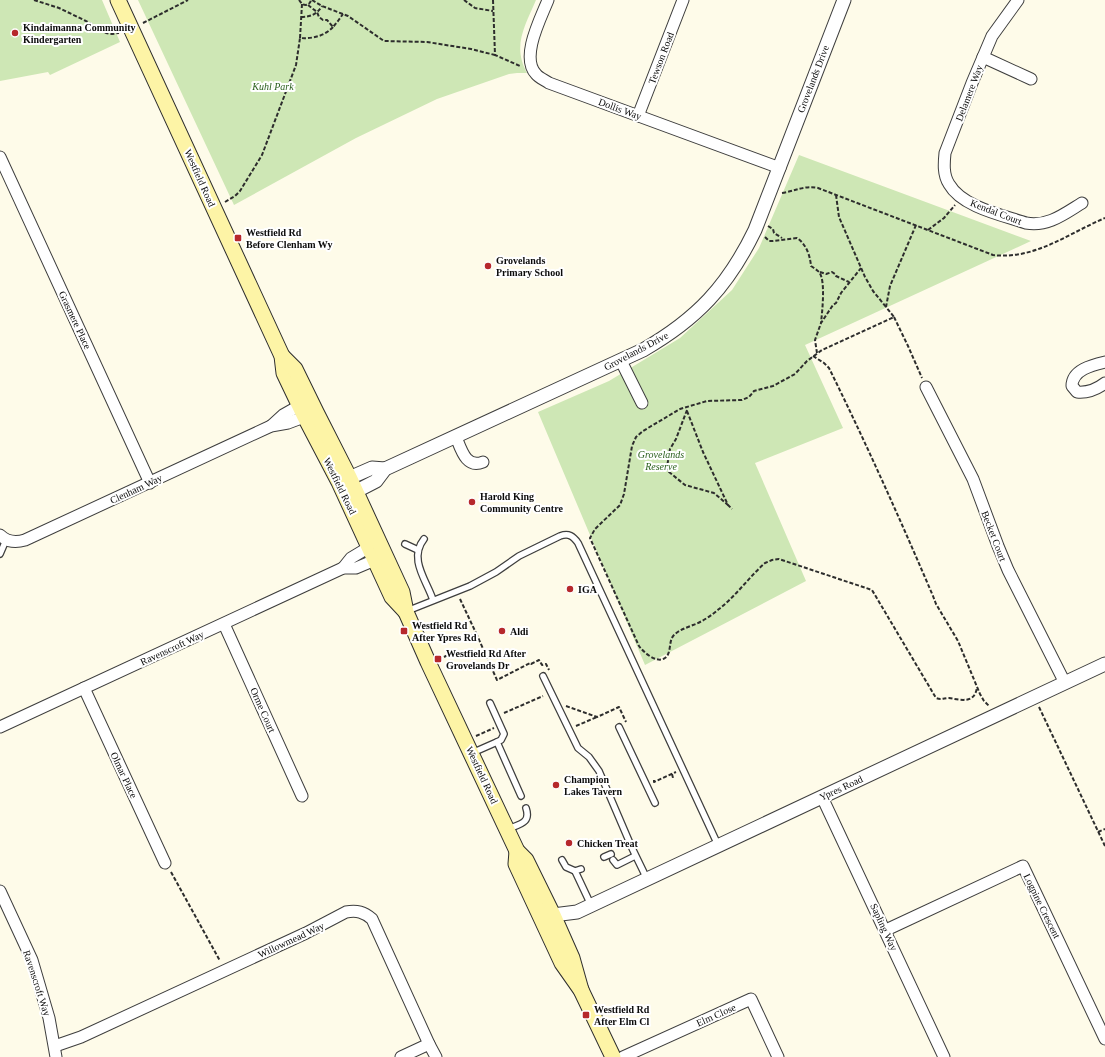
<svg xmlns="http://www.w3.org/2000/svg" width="1105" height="1057" viewBox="0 0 1105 1057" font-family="Georgia,serif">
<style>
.green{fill:#cee7b5}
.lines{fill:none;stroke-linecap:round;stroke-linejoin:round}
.service-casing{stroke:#3e3e3e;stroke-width:8}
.minor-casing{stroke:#3e3e3e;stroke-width:13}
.tertiary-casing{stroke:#3e3e3e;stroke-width:15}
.secondary-casing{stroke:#2d2d2d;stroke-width:17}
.path{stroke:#2d2d2d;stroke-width:2;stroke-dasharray:4 2;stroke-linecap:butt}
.service{stroke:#fff;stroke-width:5.5}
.minor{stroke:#fff;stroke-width:11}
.tertiary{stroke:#fff;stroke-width:13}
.secondary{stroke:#fdf4a6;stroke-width:15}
.poi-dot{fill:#b6282c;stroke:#fff;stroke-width:1.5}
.labels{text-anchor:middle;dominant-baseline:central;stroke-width:4;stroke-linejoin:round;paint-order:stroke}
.poi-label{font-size:10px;font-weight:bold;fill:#0b0b0b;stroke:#fff;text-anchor:start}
.street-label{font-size:10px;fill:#0b0b0b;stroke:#fff}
.park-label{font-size:10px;font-style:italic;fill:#2b601e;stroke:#fff}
</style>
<rect width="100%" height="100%" fill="#fefbe9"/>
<g class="green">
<polygon points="0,0 102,0 120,42 50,75 48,72 0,81"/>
<path d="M138 0H536C525 26 512 46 527 73H517L509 74 437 99 356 138 234 205Z"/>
<polygon points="799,155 1031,241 805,345 843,428 755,463 806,581 645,665 538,412 609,381 680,338 732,290 759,248"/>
</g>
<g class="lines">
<g class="service-casing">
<g id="service">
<path d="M424 539C408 559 427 581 433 600"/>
<polyline points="405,544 418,550"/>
<polyline points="0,554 6,540"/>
<path d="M407 611 470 586 496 572 519 556 560 536C569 533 573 536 578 543L718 845"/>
<polyline points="543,676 578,748 589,757 599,771 632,848 647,879"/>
<polyline points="490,703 504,734 501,740 497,742 521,796"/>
<polyline points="619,727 655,803"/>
<polyline points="472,753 497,742"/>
<path d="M508 829C520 824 531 823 526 808"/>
<polyline points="604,857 611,854"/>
<polyline points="562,860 566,867 575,871"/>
<polyline points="613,860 617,865 635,856"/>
<polyline points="581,869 575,871 591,905"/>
</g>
</g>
<g class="minor-casing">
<g id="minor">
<path d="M548 0C541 18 520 57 536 74 539 78 545 80 549 83L780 168"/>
<path d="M1018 0 992 36 972 83 945 153C944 163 943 175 949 184 962 207 1002 215 1026 223 1048 227 1064 214 1082 203"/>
<polyline points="983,57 1031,79"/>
<polyline points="638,116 683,0"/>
<polyline points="0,157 150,483"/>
<polyline points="621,361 642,403"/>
<path d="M1105 362C1092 365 1072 370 1072 386L1077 392C1088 393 1096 390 1105 383"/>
<polyline points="926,387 973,479 998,546 1008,570 1065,683"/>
<polyline points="271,426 283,415 306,402"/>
<path d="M456 437C461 449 466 469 483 462"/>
<path d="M0 535C7 542 15 543 25 540L271 426 288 423 312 414"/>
<polyline points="343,568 351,558 376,543"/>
<polyline points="224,624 302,796"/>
<polyline points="84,688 165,863"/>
<polyline points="0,727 343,568 356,568 382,557"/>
<polyline points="822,797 944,1057"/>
<polyline points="0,891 32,960 49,1018 56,1057"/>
<polyline points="886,930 1023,866 1105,1039"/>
<polyline points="429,1044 436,1057"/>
<path d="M55 1046 81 1037 306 933 346 912C357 910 364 912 372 919L429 1044 401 1057"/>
<polyline points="623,1057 751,999 778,1057"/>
</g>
</g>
<g class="tertiary-casing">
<g id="tertiary">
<polyline points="340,482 372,468 385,469"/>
<path d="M347 496 376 481 385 469 643 350C697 319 728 286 755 230L844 0"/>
<polyline points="545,919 553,915 577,912 1105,664"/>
</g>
</g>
<g class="secondary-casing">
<g id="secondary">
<polyline points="118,0 282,356 284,373 305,417 339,482 392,597 406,612"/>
<polyline points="282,356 295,369 316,412 349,477 402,592 406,612 428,662 517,851 526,860 553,915 572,958 581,990"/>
<polyline points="517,851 516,864 562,963 581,990 613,1057"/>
</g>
</g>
<g class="path">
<polyline points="34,0 59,8 86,21 106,33 112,34 119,33"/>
<path d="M299 0 302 4C306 6 310 5 311 0"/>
<polyline points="312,0 322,6 348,16 384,41 427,42 471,49 495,55"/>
<polyline points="464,0 475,8 493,11"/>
<polyline points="493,0 495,55 520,66"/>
<path d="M302 4 300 38C312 39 325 36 333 27"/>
<polyline points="308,5 317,12 319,17 323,20 327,20 333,27 338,21 343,14"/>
<path d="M301 17C311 17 317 14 322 6"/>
<polyline points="143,23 188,0"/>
<path d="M782 193C795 191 805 185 818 188L993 255C1035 260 1069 233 1105 218"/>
<polyline points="836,195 839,217 865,277 873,291 886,307"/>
<polyline points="225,202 235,196 240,191 262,155 296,65 300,38"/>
<path d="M916 225 890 286 886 307 894 317 822 350 807 361 795 374 773 386 754 391 749 397 742 400 707 401 680 409 643 431 636 437 632 446 624 494 620 505 595 529 590 538 639 646C643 652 657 664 665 658 672 653 668 641 674 635 679 630 686 628 693 625 702 622 712 615 719 609 736 596 749 577 765 563L772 560 779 559 872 590 936 698C941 700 944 698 949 698 961 700 975 704 977 687"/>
<polyline points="768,226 773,229 774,233 782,238"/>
<polyline points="928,230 944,218 955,205"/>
<path d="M765 237 769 241H773L797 238C806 244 810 255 811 266 814 268 817 270 819 272 826 280 822 313 821 323"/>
<polyline points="820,272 826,274 832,272 835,274 836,276 849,282"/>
<polyline points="894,317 908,346 922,378"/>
<polyline points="817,353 815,340 821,323 833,305 836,303 841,293 861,268"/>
<path d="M813 356 824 363 829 368C866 443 900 519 933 596L936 604 958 641 980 694 984 701 989 706"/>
<polyline points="687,410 676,439 670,449 667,467 669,472 685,485 714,493 728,505"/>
<polyline points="687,411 703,452 728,505 732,509"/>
<polyline points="460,599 476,633 466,638"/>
<polyline points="476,633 497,680 530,663 531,664 539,660 542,665 546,664 549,670"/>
<polyline points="444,657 456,651"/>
<polyline points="566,706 597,717 619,707 626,722"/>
<polyline points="1039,707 1105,846"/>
<polyline points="504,713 543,696"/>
<polyline points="576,726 597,717"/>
<polyline points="476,736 494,728"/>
<polyline points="672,774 673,778"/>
<polyline points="654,780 654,782 676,772"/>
<polyline points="1098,832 1105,829"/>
<polyline points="171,872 220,961"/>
</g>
<use href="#service" class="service"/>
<use href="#minor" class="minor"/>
<use href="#tertiary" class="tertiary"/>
<use href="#secondary" class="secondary"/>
</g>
<g class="poi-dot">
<circle cx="15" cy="33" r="4"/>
<rect x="234" y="234" width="8" height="8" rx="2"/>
<circle cx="488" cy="266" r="4"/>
<circle cx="472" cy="502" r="4"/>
<circle cx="570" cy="589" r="4"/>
<rect x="400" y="627" width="8" height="8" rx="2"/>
<circle cx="502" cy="631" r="4"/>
<rect x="434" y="655" width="8" height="8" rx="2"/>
<circle cx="556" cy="785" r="4"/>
<circle cx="569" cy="843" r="4"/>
<rect x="582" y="1011" width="8" height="8" rx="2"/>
</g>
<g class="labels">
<g class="poi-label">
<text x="23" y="27">Kindaimanna Community<tspan x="23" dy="12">Kindergarten</tspan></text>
<text x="246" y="232">Westfield Rd<tspan x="246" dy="12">Before Clenham Wy</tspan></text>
<text x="496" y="260">Grovelands<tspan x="496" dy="12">Primary School</tspan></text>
<text x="480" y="496">Harold King<tspan x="480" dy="12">Community Centre</tspan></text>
<text x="578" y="589">IGA</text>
<text x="412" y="625">Westfield Rd<tspan x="412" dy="12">After Ypres Rd</tspan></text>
<text x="510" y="631">Aldi</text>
<text x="446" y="653">Westfield Rd After<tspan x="446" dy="12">Grovelands Dr</tspan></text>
<text x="564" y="779">Champion<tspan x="564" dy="12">Lakes Tavern</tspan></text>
<text x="577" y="843">Chicken Treat</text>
<text x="594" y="1009">Westfield Rd<tspan x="594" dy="12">After Elm Cl</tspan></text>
</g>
<g class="street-label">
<text transform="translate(661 58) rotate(-69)">Tewson Road</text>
<text transform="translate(813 79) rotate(-69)">Grovelands Drive</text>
<text transform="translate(969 93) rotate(-69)">Delamere Way</text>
<text transform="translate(620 109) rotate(20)">Dollis Way</text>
<text transform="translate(200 178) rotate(66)">Westfield Road</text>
<text transform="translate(996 212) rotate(21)">Kendal Court</text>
<text transform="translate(75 320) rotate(65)">Grasmere Place</text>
<text transform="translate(636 351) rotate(-28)">Grovelands Drive</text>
<text transform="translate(340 486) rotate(64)">Westfield Road</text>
<text transform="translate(136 489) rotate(-25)">Clenham Way</text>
<text transform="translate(994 536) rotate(69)">Becket Court</text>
<text transform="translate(172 648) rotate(-25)">Ravenscroft Way</text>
<text transform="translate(263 710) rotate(66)">Orme Court</text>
<text transform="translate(124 775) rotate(65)">Olmar Place</text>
<text transform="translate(482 775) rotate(65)">Westfield Road</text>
<text transform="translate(841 788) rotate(-25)">Ypres Road</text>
<text transform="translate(1042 906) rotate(64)">Logpine Crescent</text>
<text transform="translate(884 927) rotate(65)">Sapling Way</text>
<text transform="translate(291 940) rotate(-25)">Willowmead Way</text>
<text transform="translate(37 983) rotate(72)">Ravenscroft Way</text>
<text transform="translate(716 1015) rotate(-24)">Elm Close</text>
</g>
<g class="park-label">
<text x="273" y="86">Kuhl Park</text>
<text x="661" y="454">Grovelands<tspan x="661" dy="12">Reserve</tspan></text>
</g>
</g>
</svg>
